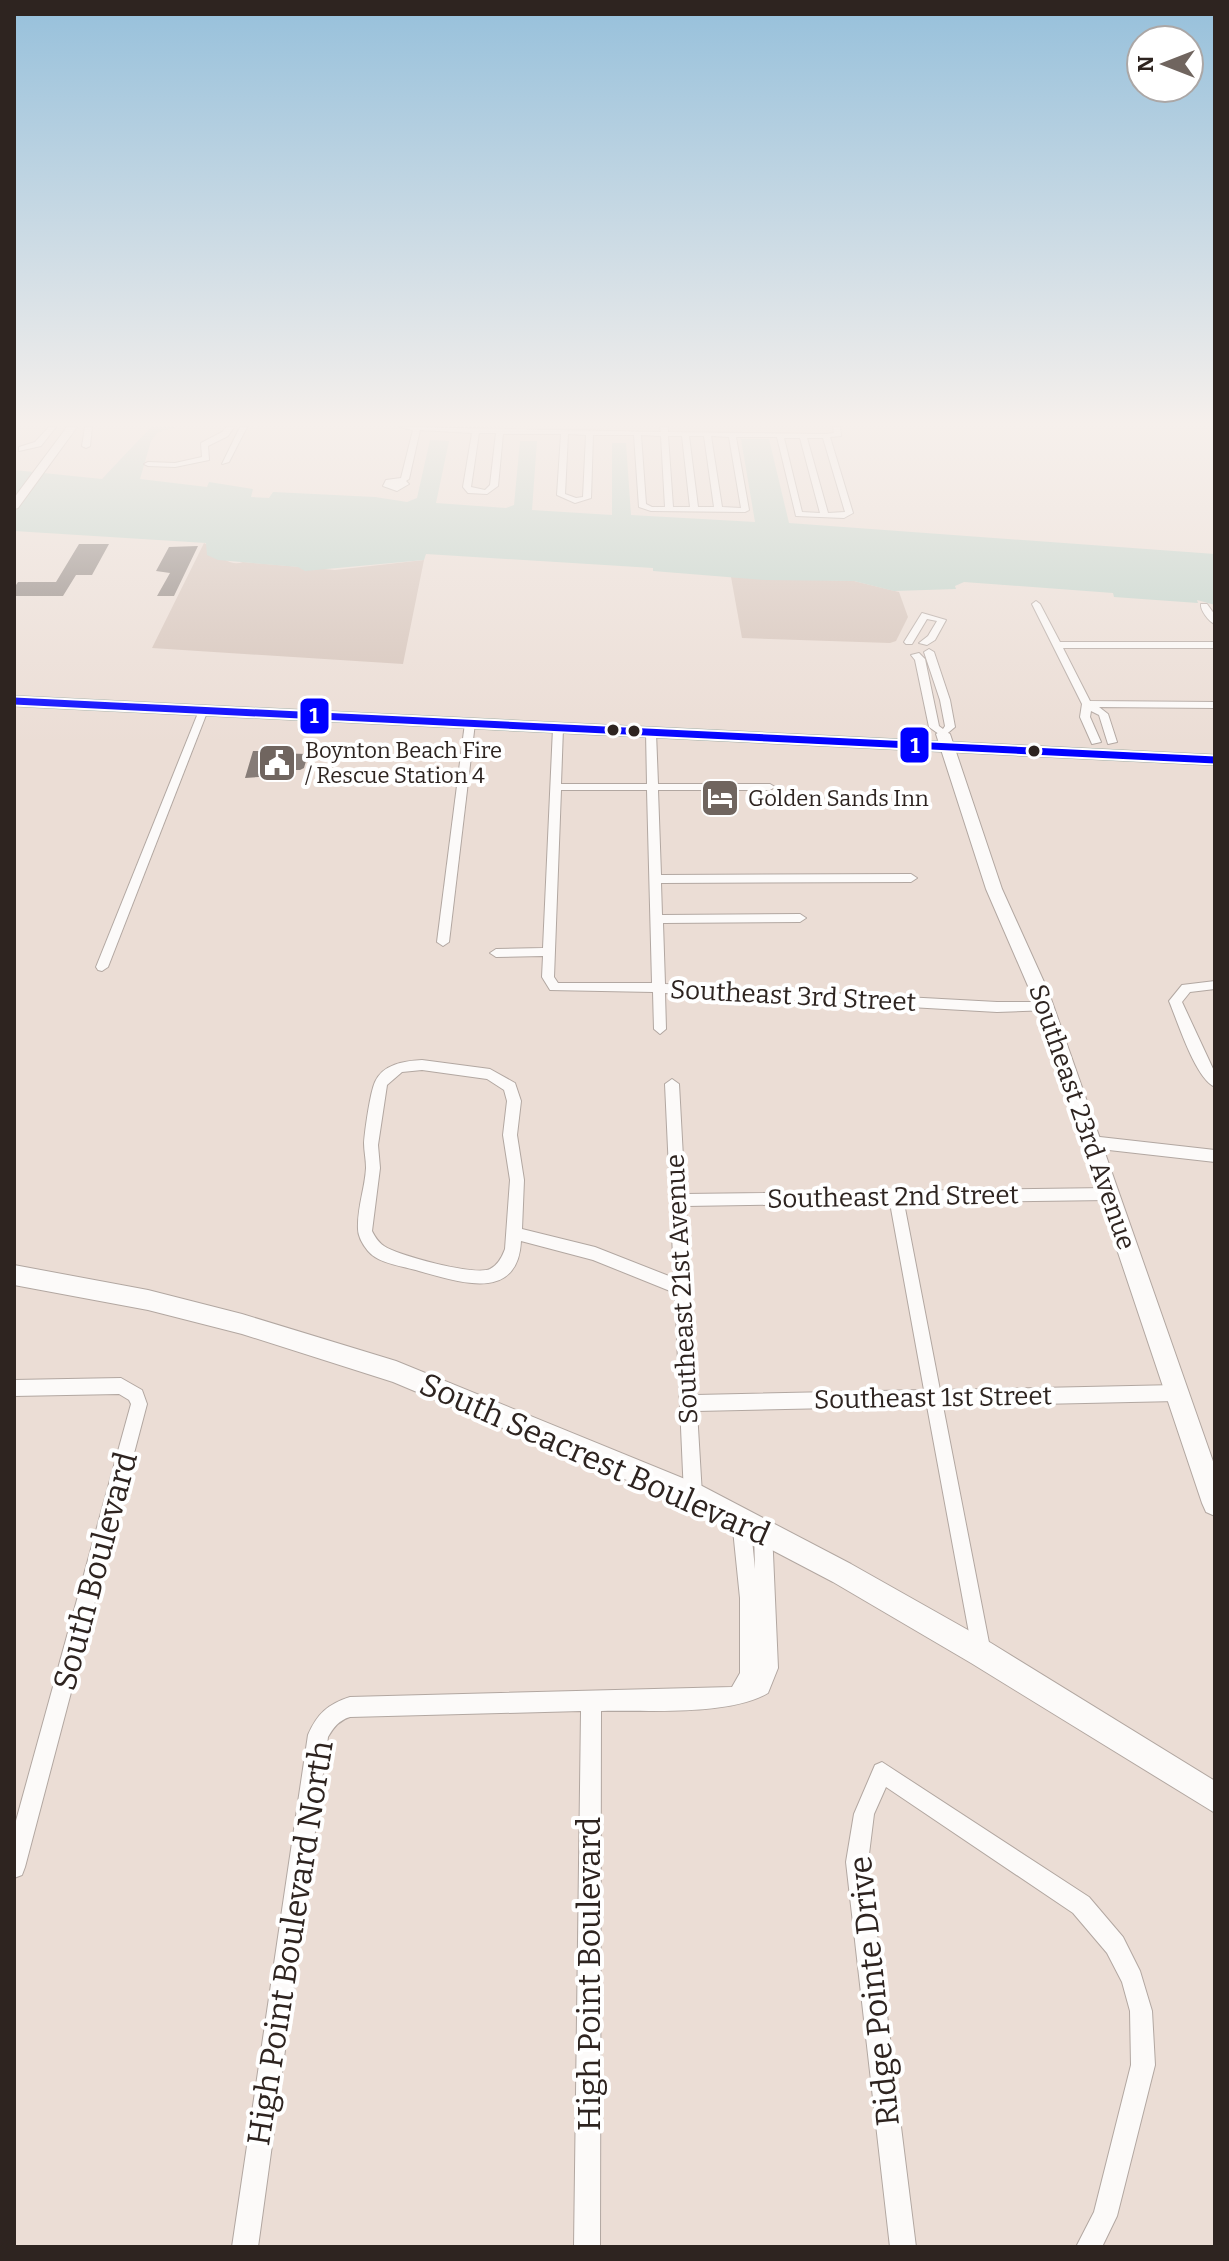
<svg xmlns="http://www.w3.org/2000/svg" width="1229" height="2261" viewBox="0 0 1229 2261" font-family="Bitter,serif">
<style>
.green{fill:#d4c2b8}
.water{fill:#bcd1c8}
.building{fill:#867c77}
.lines{fill:none;stroke-linecap:round;stroke-linejoin:round}
.street-casing{stroke:#b2a7a1;stroke-width:2}
.secondary-casing{stroke:#b2a7a1;stroke-width:2}
.primary-casing{stroke:#a0ada5;stroke-width:2}
.street{fill:#fcfaf9;fill-rule:evenodd}
.secondary{fill:#fcfaf9;fill-rule:evenodd}
.primary{fill:#e2ebe9;fill-rule:evenodd}
.bus-1-casing{stroke:#fff;stroke-width:11}
.bus-1{stroke:#00f;stroke-width:7}
.bus-dot{fill:#2e2420;stroke:#fff;stroke-width:3}
.labels{text-anchor:middle;dominant-baseline:central;stroke-width:8;stroke-linejoin:round;paint-order:stroke}
.far-poi-label{font-size:22px;fill:#2e2420;stroke:#fff;text-anchor:start}
.street-label{font-size:26px;fill:#2e2420;stroke:#fff}
.near-street-label{font-size:32px;fill:#2e2420;stroke:#fff}
.line-badge{stroke:#fff;stroke-width:3}
.badge-label{font-size:22px;text-anchor:middle;font-weight:bold;fill:#fff}
</style>
<rect width="100%" height="100%" fill="#ebddd5"/>
<g class="green">
<path d="M204 543C217 549 225 568 243 562L335 570 424 560 403 664 152 648Z"/>
<polygon points="731,577 854,581 899,592 908,617 896,641 890,643 742,638"/>
</g>
<polygon class="water" points="151,427 178,427 158,432 151,441 140,479 207,487 209,482 253,489 251,497 269,498 273,492 375,497 407,502 417,498 430,440 449,441 436,503 506,508 514,505 520,441 537,441 532,510 612,515 612,443 626,443 631,515 755,522 741,439 769,439 789,523 1215,554 1215,605 1197,600 1198,603 1114,597 1113,593 964,582 955,586 956,589 894,591 854,581 765,580 653,571 653,568 426,554 424,560 305,571 298,567 218,560 207,555 206,543 14,531 14,470 102,479"/>
<g class="building">
<polygon points="79,544 109,544 92,575 76,575 63,596 14,596 14,588 18,582 56,582"/>
<polygon points="198,546 174,596 157,596 170,573 156,571 169,547"/>
<polygon points="253,751 269,751 268,753 308,754 304,768 300,770 261,770 259,777 245,778"/>
</g>
<g class="lines">
<g class="street-casing">
<g id="street">
<polygon points="49,427 56,427 41,446 19,451 19,447 35,442"/>
<polygon points="85,427 92,427 90,446 86,448 82,446"/>
<polygon points="227,427 234,427 228,436 208,446 209,460 175,467 148,466 144,464 148,462 175,463 202,457 201,443 222,432"/>
<polygon points="240,427 247,427 229,462 222,464"/>
<path d="M400 427 661 432 660 427H668V432L826 434 834 433 833 427H840L841 436 830 437 853 513 844 518 796 516 777 437H736L749 510 745 512 651 511 639 507 634 435H593L591 498 575 503 557 495 561 434H503L498 486 487 494 468 493 463 487 472 433 420 430 409 479 406 481 409 484 397 491 383 486 386 480 401 478 413 430ZM479 433H496L490 485 485 490 471 487ZM568 434 586 435 583 497 576 498 565 494ZM641 435 661 436 665 507H652L646 504ZM668 436H682L690 507H673ZM689 436H704L714 507H698ZM711 436 729 437 741 508 722 507ZM784 438H800L820 513 802 512ZM807 438H823L845 512 828 513Z"/>
<polygon points="1036,601 1040,604 1060,642 1215,642 1215,648 1063,648 1090,701 1215,702 1215,708 1099,707 1108,714 1117,742 1108,744 1099,715 1091,711 1090,717 1101,742 1092,744 1080,717 1082,704 1032,604"/>
<path d="M1201 604H1207L1215 615V624C1209 622 1200 610 1201 604Z"/>
<polygon points="922,613 946,620 935,640 927,645 919,643 928,636 937,621 927,619 912,644 906,644 904,642"/>
<polygon points="929,649 934,652 950,700 955,727 943,737 929,727 915,660 911,655 919,653 925,659 939,726 943,729 945,726 940,700 924,652"/>
<polygon points="200,708 208,710 108,967 102,971 98,970 96,967"/>
<polygon points="470,720 475,723 449,942 443,946 437,942 465,723"/>
<path d="M558 725 563 728 561 784H647L646 732 651 729 656 732 658 784H770L775 787 770 790H658L661 875 911 874 917 878 911 882 661 883 662 915 800 914 806 918 800 922 663 923 665 984 997 1002H1045L1050 1004 1051 1007 1050 1010 997 1012 665 993 666 1029 660 1034 654 1029 653 992 550 990 542 977 543 956 496 957 490 953 496 949 543 948 553 728ZM561 790H647L652 983H558L554 977Z"/>
<path d="M1215 981V989L1190 992 1182 1002 1215 1073V1087C1195 1078 1178 1022 1169 1001L1182 985Z"/>
<path d="M422 1060 490 1069 515 1083 521 1101 517 1135 524 1180 522 1229 595 1247 674 1278 665 1084 672 1079 679 1084 685 1194 1108 1188 1113 1190 1115 1194 1113 1198 1108 1200 904 1203 940 1390 1177 1385 1183 1388 1185 1393 1183 1398 1177 1401 943 1406 991 1653 988 1660 981 1663 974 1660 927 1406 697 1411 702 1495 699 1501 693 1504 687 1501 684 1495 675 1293 593 1260 521 1241C518 1304 456 1281 419 1271 403 1266 379 1264 368 1251 363 1245 358 1236 358 1229 357 1208 365 1188 366 1168 366 1159 364 1151 364 1143 365 1130 370 1093 375 1082 383 1064 404 1061 422 1060ZM422 1070 487 1079 504 1090 507 1101 503 1135 510 1180 505 1249C502 1257 498 1265 490 1269 475 1276 399 1256 384 1246 378 1242 375 1237 372 1231L380 1168 378 1145 387 1085 402 1072ZM890 1203 924 1390 696 1395 686 1206Z"/>
<polygon points="1091,1136 1215,1150 1215,1162 1091,1148 1086,1146 1084,1142 1086,1138"/>
<polygon points="121,1378 142,1390 147,1404 25,1867 22,1875 14,1878 14,1828 131,1404 129,1400 119,1394 14,1396 14,1380"/>
<path d="M741 1511 747 1514 750 1520 755 1569 754 1531 757 1525 763 1522 769 1525 772 1531 778 1668 768 1693C729 1716 647 1710 601 1711L600 2247H574L581 1711 350 1717C339 1720 333 1728 328 1737L258 2247H232L308 1735C317 1714 328 1704 350 1697L732 1687 740 1673V1598L732 1520 735 1514Z"/>
<polygon points="882,1762 1089,1897 1123,1937 1140,1971 1152,2011 1155,2065 1117,2216 1102,2247 1076,2247 1094,2212 1131,2065 1130,2011 1122,1982 1107,1953 1073,1913 886,1787 874,1814 868,1862 916,2247 890,2247 846,1862 854,1814 875,1765"/>
</g>
</g>
<g class="secondary-casing">
<g id="secondary">
<polygon points="67,427 77,427 18,508 14,509 14,498"/>
<polygon points="943,730 950,734 1002,889 1049,993 1215,1467 1215,1516 1206,1512 1202,1503 1031,993 986,889 936,734"/>
<polygon points="14,1265 148,1290 242,1314 396,1361 702,1486 851,1564 991,1643 1215,1781 1215,1813 971,1663 833,1582 684,1504 393,1382 242,1334 148,1310 14,1285"/>
</g>
</g>
<g class="primary-casing">
<polygon id="primary" points="14,696 1215,755 1215,765 14,706"/>
</g>
<use href="#street" class="street"/>
<use href="#secondary" class="secondary"/>
<use href="#primary" class="primary"/>
<g class="bus-1-casing">
<polyline id="bus-1" points="14,701 1215,760"/>
</g>
<use href="#bus-1" class="bus-1"/>
</g>
<linearGradient id="sky" x2="0" y2="1"><stop stop-color="#96c0db"/><stop offset="0.57" stop-color="#f6f0ec"/><stop offset="1" stop-color="#f6f0ec" stop-opacity="0"/></linearGradient>
<rect width="1229" height="744" fill="url(#sky)"/>
<defs>
<g id="civic-square" transform="scale(2)"><rect x="-9" y="-9" width="18" height="18" rx="4" fill="#70655f" stroke="#fff"/><path d="M-.6-6.5H3V-4.5H.6V-3L4-1V1h2V6H-6V1h2V-1L-.6-3ZM-1.2 2.5V6h2.4V2.5Z" fill="#fff"/></g>
<g id="hotel-square" transform="scale(2)"><rect x="-9" y="-9" width="18" height="18" rx="4" fill="#70655f" stroke="#fff"/><path d="M-6-4.5h1.5V1H6V5H4.5V3h-9V5H-6ZM-4 0a1.8 1.8 0 1 1 3.6 0ZM.5 0V-2.5h3Q6-2.5 6 0Z" fill="#fff"/></g>
</defs>
<g fill-rule="evenodd">
<use href="#civic-square" x="277" y="763"/>
<use href="#hotel-square" x="720" y="798"/>
</g>
<g class="bus-dot">
<circle cx="613" cy="730" r="7"/>
<circle cx="634" cy="731" r="7"/>
<circle cx="1034" cy="751" r="7"/>
</g>
<g class="labels">
<g class="far-poi-label">
<text x="305" y="750">Boynton Beach Fire<tspan x="305" dy="25">/ Rescue Station 4</tspan></text>
<text x="748" y="798">Golden Sands Inn</text>
</g>
<g class="street-label">
<text transform="translate(793 996) rotate(3)">Southeast 3rd Street</text>
<text transform="translate(1082 1117) rotate(71)">Southeast 23rd Avenue</text>
<text transform="translate(893 1197) rotate(-1)">Southeast 2nd Street</text>
<text transform="translate(682 1289) rotate(-93)">Southeast 21st Avenue</text>
<text transform="translate(933 1398) rotate(-1)">Southeast 1st Street</text>
</g>
<g class="near-street-label">
<text transform="translate(595 1459) rotate(24)">South Seacrest Boulevard</text>
<text transform="translate(95 1571) rotate(-75)">South Boulevard</text>
<text transform="translate(290 1943) rotate(-81)">High Point Boulevard North</text>
<text transform="translate(589 1974) rotate(-90)">High Point Boulevard</text>
<text transform="translate(874 1991) rotate(-96)">Ridge Pointe Drive</text>
</g>
</g>
<g class="line-badge">
<rect x="299" y="697" width="31" height="38" rx="8" fill="#00f"/>
<rect x="899" y="726" width="31" height="38" rx="8" fill="#00f"/>
</g>
<g class="badge-label">
<text x="314" y="723">1</text>
<text x="915" y="753">1</text>
</g>
<rect width="1229" height="2261" fill="none" stroke="#2e2420" stroke-width="32"/>
<g transform="translate(1165 64) rotate(270)"><circle r="38" fill="#ffffff" stroke="#aba7a6" stroke-width="2"/>
<path d="M0-6L14 30L0 20L-14 30Z" fill="#70655f"/>
<text y="-12" font-size="22" font-weight="bold" text-anchor="middle" fill="#2e2420">N</text>
</g>
</svg>
